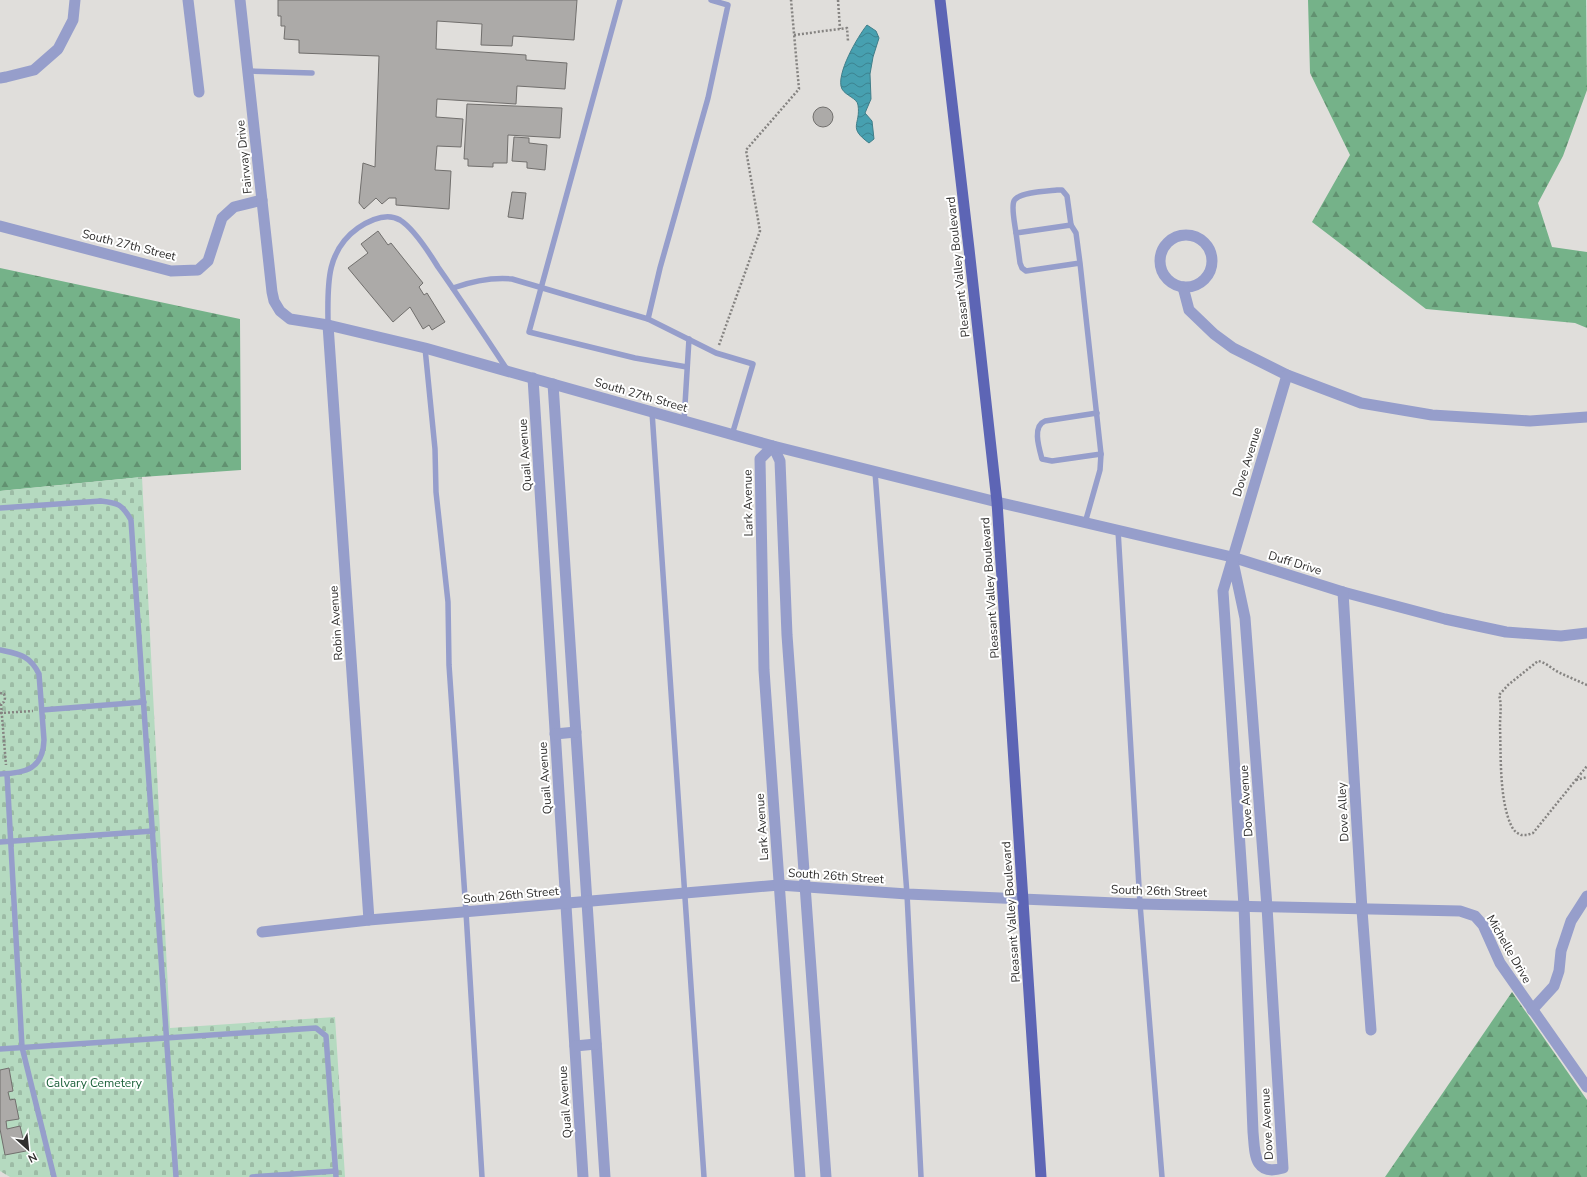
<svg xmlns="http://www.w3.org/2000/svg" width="1587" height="1177" viewBox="0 0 1587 1177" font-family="'Nunito Sans',sans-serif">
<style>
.forest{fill:url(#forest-firs)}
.cemetery{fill:url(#cemetery-stones)}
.water{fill:url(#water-waves);stroke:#407e89}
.building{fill:#acaaa8;stroke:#716f6d}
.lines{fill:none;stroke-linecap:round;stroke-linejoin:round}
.path{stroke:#858381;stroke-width:2.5;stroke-dasharray:2 2;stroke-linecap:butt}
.service{stroke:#969ecb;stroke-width:5.5}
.minor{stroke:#969ecb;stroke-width:11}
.tertiary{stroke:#969ecb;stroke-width:11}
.primary{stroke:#5d65b5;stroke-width:11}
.labels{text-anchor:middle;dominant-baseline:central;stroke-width:4;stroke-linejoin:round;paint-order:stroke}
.street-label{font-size:12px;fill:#31302f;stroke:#fff}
.park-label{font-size:12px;fill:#1c613a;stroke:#fff}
</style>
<defs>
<pattern id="forest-firs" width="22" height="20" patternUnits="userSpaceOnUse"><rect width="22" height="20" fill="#75b289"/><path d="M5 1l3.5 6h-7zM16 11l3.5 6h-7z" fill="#619170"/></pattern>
<pattern id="cemetery-stones" width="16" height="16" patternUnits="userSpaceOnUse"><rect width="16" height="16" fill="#b5dac0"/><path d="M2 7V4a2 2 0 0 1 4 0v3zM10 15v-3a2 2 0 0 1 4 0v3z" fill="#9cbba5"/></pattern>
<pattern id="water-waves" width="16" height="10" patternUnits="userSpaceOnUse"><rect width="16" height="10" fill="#47a0b0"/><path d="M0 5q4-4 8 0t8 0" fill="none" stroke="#3c8390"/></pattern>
</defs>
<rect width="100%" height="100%" fill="#e0dedb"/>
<g class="forest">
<polygon points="1308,0 1586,0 1587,90 1563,156 1538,203 1552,247 1587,252 1587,328 1575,323 1426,309 1312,222 1350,155 1310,73"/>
<polygon points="0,268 240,319 241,470 142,477 0,491"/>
<polygon points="1512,992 1587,1100 1587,1177 1385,1177"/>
</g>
<polygon class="cemetery" points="142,477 170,1028 335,1017 345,1177 10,1177 0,1171 0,491"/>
<path class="water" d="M867 25 876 31 879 38 873 57 870 74 871 99 865 113 872 121 874 139 869 143C847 127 861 125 858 105 857 98 846 96 842 89 835 75 858 36 867 25Z"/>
<g class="building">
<polygon points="278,0 577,0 574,40 513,36 512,46 481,45 482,24 437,21 436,49 526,55 526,60 567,63 565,89 517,86 516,104 437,99 436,117 463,119 461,147 437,146 435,170 451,171 449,209 396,205 396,198 389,198 382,204 376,198 364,209 359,203 363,163 375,167 379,56 299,53 299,40 284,39 285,26 281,26 281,16 278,16"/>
<polygon points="467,104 562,108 560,138 508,135 507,163 493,163 493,167 468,166 468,159 464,159"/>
<circle cx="823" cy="117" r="10"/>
<polygon points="514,137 529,138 529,143 547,145 545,170 527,168 527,162 512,161"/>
<polygon points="512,192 526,193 523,219 508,217"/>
<polygon points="378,231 388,245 391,243 423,283 419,287 424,295 427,293 445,322 432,330 429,325 423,329 410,307 393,322 348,268 368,253 361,244"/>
<polygon points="9,1068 13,1091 8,1092 10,1100 15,1099 19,1119 6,1121 7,1129 20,1126 26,1151 5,1155 0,1129 0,1070"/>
</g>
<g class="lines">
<g class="path">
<polyline points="838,0 840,29"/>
<polyline points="794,35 847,28 848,41"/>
<polyline points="719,345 760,231 746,150 799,89 791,0"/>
<path d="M1587 685C1578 681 1569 677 1560 673 1553 670 1546 662 1538 661L1508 685 1499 695C1502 705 1500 715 1500 726 1501 754 1499 802 1512 827 1514 831 1517 833 1521 835H1527L1533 833 1587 766"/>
<polyline points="0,693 4,694 5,698 4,702 0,704"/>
<polyline points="1,704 6,765"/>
<polyline points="0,713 33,711"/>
<polyline points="1576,780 1587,777"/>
</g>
<g class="service">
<polyline points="620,0 529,332 635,358 687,367"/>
<polyline points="248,71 312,73"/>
<path d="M1016 233C1015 225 1011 207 1014 201 1018 192 1048 191 1057 190H1062L1067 196 1071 225"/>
<polyline points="1080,263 1026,271 1022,268 1020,263 1016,233 1071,225 1076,233 1080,263 1101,454 1100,470 1085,523"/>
<path d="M453 288C473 281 491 277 512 279L648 319 716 353 753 364 732 435"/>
<polyline points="648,319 660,268 708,98 728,5 711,0"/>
<path d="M328 325C328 289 324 252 358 228 370 220 386 212 400 220 413 228 430 254 438 267 462 301 485 336 508 371"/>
<polyline points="425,348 435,449 436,492 448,602 449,665 466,912 482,1177"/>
<polyline points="652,412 704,1177"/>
<path d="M1097 413 1045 421C1032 426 1039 448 1042 459L1052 461 1101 454"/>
<polyline points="684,421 689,339"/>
<polyline points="875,472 907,894 921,1177"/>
<path d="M0 508 101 501C118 503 122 504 131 520L176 1177"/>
<polyline points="1118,530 1140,904 1162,1177"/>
<path d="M0 650C19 654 30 655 39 674L44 740C43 769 26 773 0 774"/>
<polyline points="42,710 144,702"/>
<polyline points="7,774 22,1047 54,1177"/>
<polyline points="0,842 153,831"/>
<polyline points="0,1049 316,1028 326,1036 336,1177"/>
<polyline points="252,1177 336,1171"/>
</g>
<g class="minor">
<polyline points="188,0 199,92"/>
<polyline points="0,78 6,77 34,70 58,49 73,20 75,0"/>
<polyline points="0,226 171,271 198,270 208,261 222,218 234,207 262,200"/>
<circle cx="1186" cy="261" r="26"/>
<polyline points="1183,287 1189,310 1214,334 1233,348 1287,375 1361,403 1432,415 1530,421 1587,417"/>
<polyline points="328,325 369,920"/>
<polyline points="533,378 583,1177"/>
<polyline points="553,384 605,1177"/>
<polyline points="997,502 1232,557 1343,592 1445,619 1506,632 1561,636 1587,633"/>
<path d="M1232 557 1245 618 1267 907 1283 1168C1253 1177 1255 1152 1253 1132L1244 906 1223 591 1287 375"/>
<polyline points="1343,592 1362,910 1371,1030"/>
<polyline points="555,734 576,732"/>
<polyline points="262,932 369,920 779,885 907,894 1140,904 1460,911 1475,916 1483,925 1500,963 1587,1087"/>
<polyline points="1532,1010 1554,986 1559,971 1561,951 1571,921 1587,896"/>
<polyline points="575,1046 596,1044"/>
<polyline points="800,1177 764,670 760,459 773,446 780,461 787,635 826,1177"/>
</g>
<polyline class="tertiary" points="240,0 272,292 274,301 280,311 290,319 328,325 425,348 773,446 997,502"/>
<polyline class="primary" points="940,0 969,249 997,502 1041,1177"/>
</g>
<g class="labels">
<g class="street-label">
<text transform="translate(244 157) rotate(-96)">Fairway Drive</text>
<text transform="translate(129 245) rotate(14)">South 27th Street</text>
<text transform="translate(958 267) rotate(-96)">Pleasant Valley Boulevard</text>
<text transform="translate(641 395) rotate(16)">South 27th Street</text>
<text transform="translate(525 455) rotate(-94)">Quail Avenue</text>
<text transform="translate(1247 462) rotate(-73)">Dove Avenue</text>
<text transform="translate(748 503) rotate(-91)">Lark Avenue</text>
<text transform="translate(1295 563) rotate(17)">Duff Drive</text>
<text transform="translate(990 588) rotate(-94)">Pleasant Valley Boulevard</text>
<text transform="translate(336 623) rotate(-94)">Robin Avenue</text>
<text transform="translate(545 778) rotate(-94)">Quail Avenue</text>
<text transform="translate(1246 801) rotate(-94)">Dove Avenue</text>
<text transform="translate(1343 812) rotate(-93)">Dove Alley</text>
<text transform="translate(762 827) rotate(-94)">Lark Avenue</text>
<text transform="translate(836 876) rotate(4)">South 26th Street</text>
<text transform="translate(1159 891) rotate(2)">South 26th Street</text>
<text transform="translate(511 895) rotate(-5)">South 26th Street</text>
<text transform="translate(1011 912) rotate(-94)">Pleasant Valley Boulevard</text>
<text transform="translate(1509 949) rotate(60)">Michelle Drive</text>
<text transform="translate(565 1102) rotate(-94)">Quail Avenue</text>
<text transform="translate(1267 1124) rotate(-93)">Dove Avenue</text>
</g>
<g class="park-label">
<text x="94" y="1083">Calvary Cemetery</text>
</g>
</g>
<g transform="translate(28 1149) rotate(153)" stroke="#ffffff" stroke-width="3" paint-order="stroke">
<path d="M0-3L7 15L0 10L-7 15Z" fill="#31302f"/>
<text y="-6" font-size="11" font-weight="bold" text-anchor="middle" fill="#31302f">N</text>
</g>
</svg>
